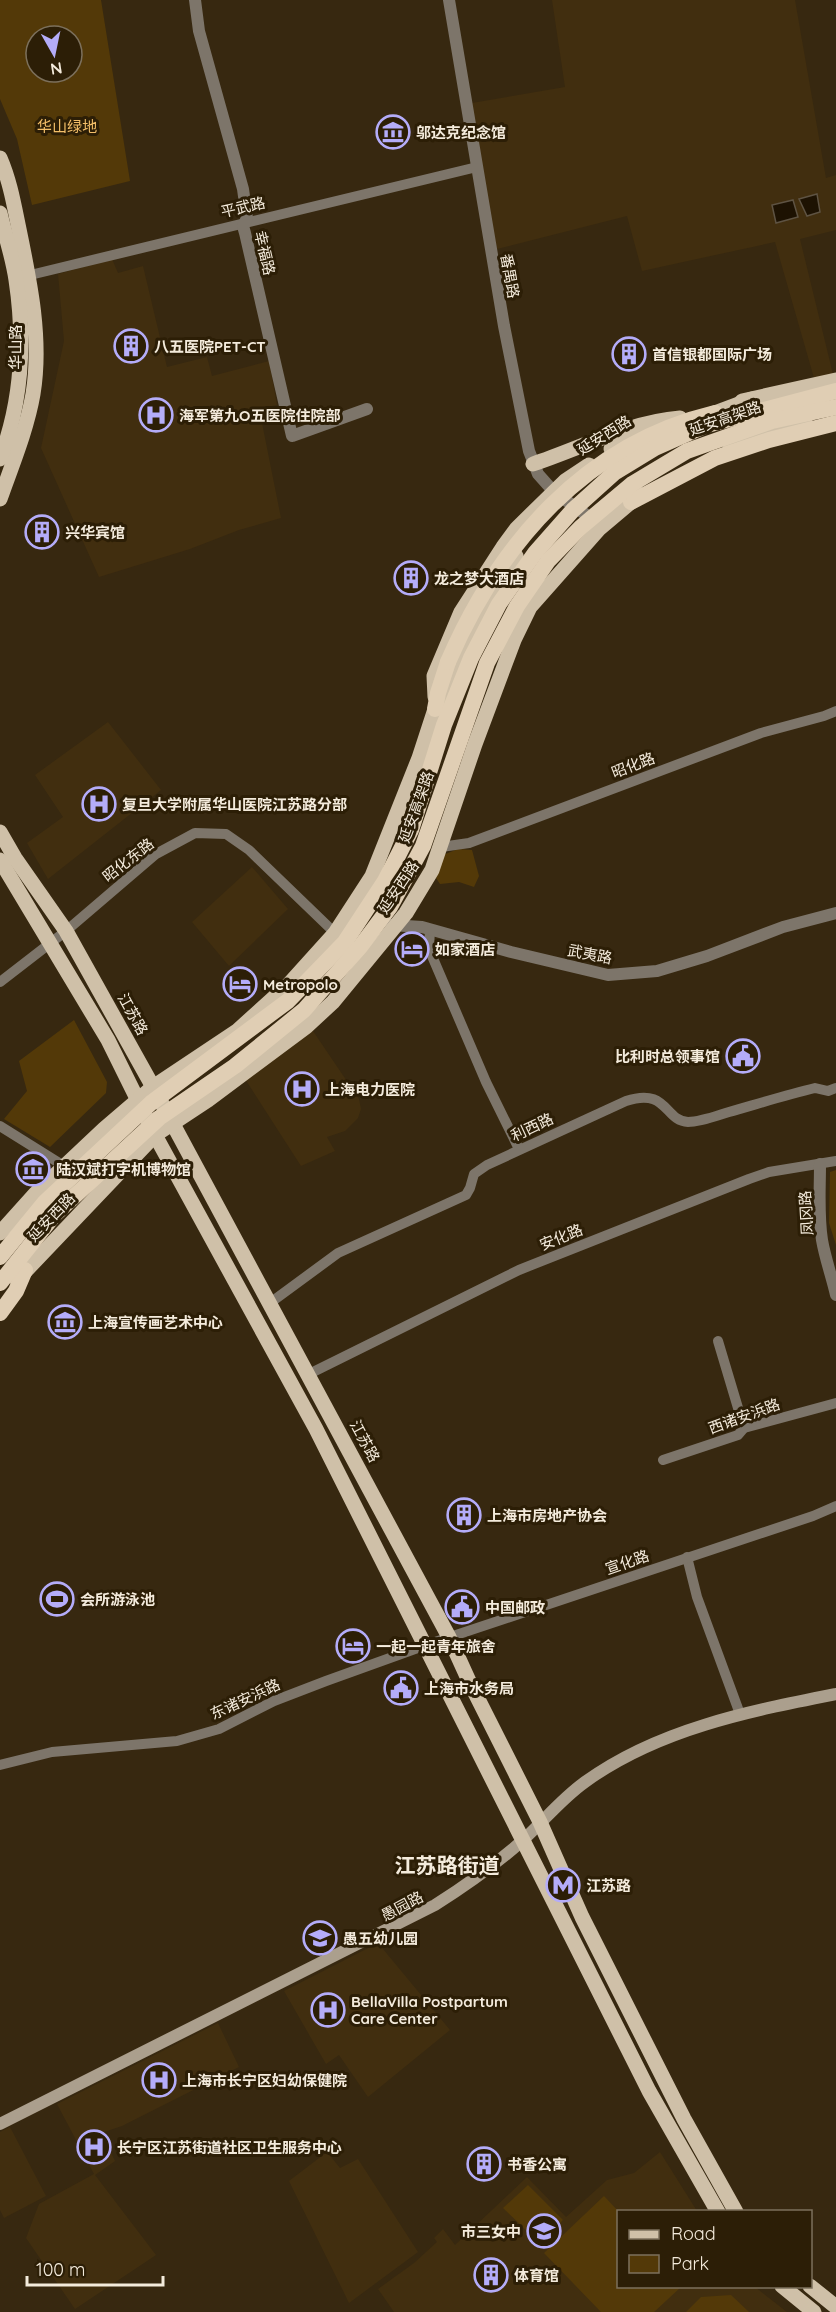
<svg xmlns="http://www.w3.org/2000/svg" width="836" height="2312" viewBox="0 0 836 2312" font-family="Quicksand,'Noto Sans SC',sans-serif">
<style>
.built{fill:#412e0f}
.green{fill:#533908;fill-rule:evenodd}
.water{fill:#1d1202;stroke:#5e5343;stroke-width:1.5}
.lines{fill:none;stroke-linecap:round;stroke-linejoin:round}
.minor{stroke:#7d756a;stroke-width:10}
.tertiary{stroke:#7d756a;stroke-width:12}
.secondary{stroke:#ab9f8d;stroke-width:12}
.primary{stroke:#cfc0a8;stroke-width:15}
.trunk{stroke:#e0ceb4;stroke-width:16}
.trunk-bridge{stroke:#e0ceb4;stroke-width:16}
.labels{text-anchor:middle;dominant-baseline:central;stroke-width:6;stroke-linejoin:round;paint-order:stroke}
.park-label{font-size:15px;fill:#f4bf69;stroke:#2c1e06}
.poi-label{font-size:15px;font-weight:bold;fill:#f4ebdc;stroke:#2c1e06;text-anchor:start}
.street-label{font-size:15px;fill:#f4ebdc;stroke:#2c1e06}
.district-label{font-size:21px;font-weight:bold;fill:#f4ebdc;stroke:#2c1e06}
</style>
<rect width="100%" height="100%" fill="#372810"/>
<g class="built">
<polygon points="552,0 795,0 826,178 836,175 836,230 800,239 833,374 814,378 775,242 642,271 627,216 497,249 466,104 565,87"/>
<polygon points="112,259 118,273 143,266 167,367 207,357 212,376 269,361 277,405 262,408 266,422 262,423 281,518 239,530 190,549 99,577 41,448 64,341 58,274"/>
<polygon points="108,722 161,790 48,879 27,843 63,817 35,775"/>
<polygon points="252,867 288,909 229,966 192,922"/>
<polygon points="313,1031 359,1099 361,1109 358,1118 345,1131 327,1137 335,1151 301,1166 245,1079"/>
<polygon points="378,1943 450,2030 368,2097 339,2055 326,2064 284,1991"/>
<polygon points="218,2023 239,2067 122,2126 101,2133 115,2161 95,2175 156,2255 75,2309 26,2238 39,2204 94,2174 57,2104"/>
<polygon points="10,2127 46,2196 4,2218 0,2210 0,2132"/>
<polygon points="327,2152 340,2168 358,2159 418,2252 349,2303 289,2181"/>
<polygon points="660,2152 697,2211 618,2212 618,2286 755,2287 787,2312 394,2312 378,2289 414,2263 437,2242 434,2238 443,2229 455,2245 527,2177 566,2217 607,2180 634,2173"/>
</g>
<g class="green">
<path d="M0 0H101L130 181 32 205 17 139 0 99ZM36 36H72V72H36Z"/>
<polygon points="458,849 472,850 479,876 474,887 459,882 440,884 436,878 443,855"/>
<polygon points="74,1020 107,1082 106,1093 50,1147 4,1119 27,1091 19,1061"/>
<polygon points="836,1170 836,1245 829,1223 830,1172"/>
<polygon points="528,2185 563,2220 539,2243 503,2208"/>
<polygon points="604,2196 619,2212 618,2286 681,2287 654,2312 601,2312 544,2253"/>
<polygon points="731,2295 749,2312 686,2312 701,2297"/>
</g>
<g class="water">
<polygon points="817,194 820,212 807,216 799,199"/>
<polygon points="793,200 798,217 776,223 772,205"/>
<polygon points="55,1587 66,1607 59,1612 47,1591"/>
</g>
<g class="lines">
<g class="minor">
<polyline points="22,277 477,167"/>
<polyline points="441,847 469,843 761,733 824,716 836,711"/>
<polyline points="430,929 429,949 486,1082 519,1149"/>
<polyline points="0,982 66,931 156,854 195,833 226,834 249,850 335,933"/>
<polyline points="0,1126 64,1166"/>
<path d="M270 1303 338 1253 466 1195 470 1188 474 1174 487 1165 626 1101C668 1087 664 1121 688 1122 701 1122 716 1116 729 1112 757 1104 786 1095 815 1088L828 1091 836 1088"/>
<polyline points="718,1341 744,1428"/>
<polyline points="309,1374 519,1270 749,1179 769,1172 836,1161"/>
<polyline points="663,1460 738,1435 744,1428 836,1403"/>
<polyline points="687,1557 697,1597 740,1714"/>
<polyline points="0,1765 52,1752 177,1741 219,1729 274,1701 326,1681 426,1645 813,1516 836,1506"/>
</g>
<g class="tertiary">
<polyline points="195,0 199,31 243,189 247,218 243,226 245,233 292,436 367,409"/>
<polyline points="449,0 504,326 529,451 538,474 554,492 585,514 595,524"/>
<polyline points="391,925 422,927 511,952 608,975 657,971 707,956 783,927 836,913"/>
<path d="M820 1164C820 1189 818 1215 822 1240 825 1258 832 1277 836 1295"/>
</g>
<path class="secondary" d="M0 2124 435 1905C465 1886 495 1865 522 1841 544 1821 561 1799 585 1782 658 1729 750 1711 836 1694"/>
<g class="primary">
<path d="M0 158C10 181 14 205 19 229 30 282 42 340 33 394 27 429 12 465 0 499"/>
<path d="M0 213C5 235 13 258 16 280 25 340 22 402 0 459"/>
<polyline points="742,401 836,380"/>
<polyline points="704,417 752,399"/>
<polyline points="730,444 805,421"/>
<polyline points="611,449 632,435 659,425"/>
<path d="M533 464C581 448 630 422 680 418"/>
<polyline points="435,697 434,676 461,612 503,547 517,528 565,481 589,465"/>
<polyline points="0,832 15,858 66,931 153,1087 449,1637 469,1681 540,1822 582,1917 684,2119 736,2212"/>
<polyline points="0,860 108,1040 155,1135 316,1429 649,2091 718,2212"/>
<polyline points="0,1233 35,1194 104,1129 153,1087 237,1031 289,984 335,933 372,876 419,758 435,709 448,693 476,630 516,556"/>
<polyline points="17,1280 155,1135 208,1100 306,1027 333,1002 406,913 432,870 475,744 514,640 530,607 599,529 631,502 637,493"/>
<polyline points="782,2286 814,2312"/>
<polyline points="810,2286 836,2307"/>
</g>
<g class="trunk">
<polyline points="631,502 715,458 769,440 836,423"/>
<polyline points="435,709 438,693 448,662"/>
<polyline points="0,1313 16,1291 25,1270"/>
</g>
<g class="trunk-bridge">
<path d="M448 662C499 544 585 444 715 413"/>
<polyline points="0,1257 45,1202 151,1103 288,1001 345,942 385,881 411,830 444,725 471,658 499,604 535,553 573,510 614,473 655,448 707,425 836,391"/>
<polyline points="0,1283 55,1214 159,1118 235,1066 304,1010 360,947 390,907 423,846 487,663 517,606 548,561 581,527 632,484 687,451 772,421 836,407"/>
</g>
</g>
<defs>
<g id="museum-ring" transform="scale(1.725)"><circle r="9.5" fill="#2c1e06" stroke="#b4acf9" stroke-width="1.5"/><path d="M0-6L6-3V-2H-6V-3ZM-5-1h2V3h-2ZM-1-1h2V3h-2ZM3-1h2V3H3ZM-6 4H6V6H-6Z" fill="#b4acf9"/></g>
<g id="building-ring" transform="scale(1.725)"><circle r="9.5" fill="#2c1e06" stroke="#b4acf9" stroke-width="1.5"/><path d="M-4-6H4V6H1V3H-1V6H-4ZM-2.5-4.3h1.7v1.8h-1.7ZM.8-4.3h1.7v1.8H.8ZM-2.5-1h1.7V.8h-1.7ZM.8-1h1.7V.8H.8Z" fill="#b4acf9"/></g>
<g id="hospital-ring" transform="scale(1.725)"><circle r="9.5" fill="#2c1e06" stroke="#b4acf9" stroke-width="1.5"/><path d="M-5-5h3v3.5h4V-5h3V5h-3V1.5h-4V5h-3Z" fill="#b4acf9"/></g>
<g id="hotel-ring" transform="scale(1.725)"><circle r="9.5" fill="#2c1e06" stroke="#b4acf9" stroke-width="1.5"/><path d="M-6-4.5h1.5V1H6V5H4.5V3h-9V5H-6ZM-4 0a1.8 1.8 0 1 1 3.6 0ZM.5 0V-2.5h3Q6-2.5 6 0Z" fill="#b4acf9"/></g>
<g id="civic-ring" transform="scale(1.725)"><circle r="9.5" fill="#2c1e06" stroke="#b4acf9" stroke-width="1.5"/><path d="M-.6-6.5H3V-4.5H.6V-3L4-1V1h2V6H-6V1h2V-1L-.6-3ZM-1.2 2.5V6h2.4V2.5Z" fill="#b4acf9"/></g>
<g id="stadium-ring" transform="scale(1.725)"><circle r="9.5" fill="#2c1e06" stroke="#b4acf9" stroke-width="1.5"/><path d="M0-5a6.5 5 0 1 0 0 10a6.5 5 0 1 0 0-10ZM-3.5-1.8h7v3.6h-7Z" fill="#b4acf9"/></g>
<g id="metro-ring" transform="scale(1.725)"><circle r="9.5" fill="#2c1e06" stroke="#b4acf9" stroke-width="1.5"/><path d="M-5.5 5V-5H-3L0 0L3-5H5.5V5H3V-.5L0 4L-3-.5V5Z" fill="#b4acf9"/></g>
<g id="school-ring" transform="scale(1.725)"><circle r="9.5" fill="#2c1e06" stroke="#b4acf9" stroke-width="1.5"/><path d="M0-5L7-2L0 1L-7-2ZM-4 1L0 2.5L4 1V4Q0 6-4 4Z" fill="#b4acf9"/></g>
</defs>
<g fill-rule="evenodd">
<use href="#museum-ring" x="393" y="132"/>
<use href="#building-ring" x="131" y="346"/>
<use href="#building-ring" x="629" y="354"/>
<use href="#hospital-ring" x="156" y="415"/>
<use href="#building-ring" x="42" y="532"/>
<use href="#building-ring" x="411" y="578"/>
<use href="#hospital-ring" x="99" y="804"/>
<use href="#hotel-ring" x="412" y="949"/>
<use href="#hotel-ring" x="240" y="984"/>
<use href="#civic-ring" x="743" y="1056"/>
<use href="#hospital-ring" x="302" y="1089"/>
<use href="#museum-ring" x="33" y="1169"/>
<use href="#museum-ring" x="65" y="1322"/>
<use href="#building-ring" x="464" y="1515"/>
<use href="#stadium-ring" x="57" y="1599"/>
<use href="#civic-ring" x="462" y="1607"/>
<use href="#hotel-ring" x="353" y="1646"/>
<use href="#civic-ring" x="401" y="1688"/>
<use href="#metro-ring" x="563" y="1885"/>
<use href="#school-ring" x="320" y="1938"/>
<use href="#hospital-ring" x="328" y="2010"/>
<use href="#hospital-ring" x="159" y="2080"/>
<use href="#hospital-ring" x="94" y="2147"/>
<use href="#building-ring" x="484" y="2164"/>
<use href="#school-ring" x="544" y="2231"/>
<use href="#building-ring" x="491" y="2275"/>
</g>
<g class="labels">
<g class="park-label">
<text x="67" y="126">华山绿地</text>
</g>
<g class="poi-label">
<text x="416" y="132">邬达克纪念馆</text>
<text x="154" y="346">八五医院PET-CT</text>
<text x="652" y="354">首信银都国际广场</text>
<text x="179" y="415">海军第九O五医院住院部</text>
<text x="65" y="532">兴华宾馆</text>
<text x="434" y="578">龙之梦大酒店</text>
<text x="122" y="804">复旦大学附属华山医院江苏路分部</text>
<text x="435" y="949">如家酒店</text>
<text x="263" y="984">Metropolo</text>
<text x="720" y="1056" text-anchor="end">比利时总领事馆</text>
<text x="325" y="1089">上海电力医院</text>
<text x="56" y="1169">陆汉斌打字机博物馆</text>
<text x="88" y="1322">上海宣传画艺术中心</text>
<text x="487" y="1515">上海市房地产协会</text>
<text x="80" y="1599">会所游泳池</text>
<text x="485" y="1607">中国邮政</text>
<text x="376" y="1646">一起一起青年旅舍</text>
<text x="424" y="1688">上海市水务局</text>
<text x="586" y="1885">江苏路</text>
<text x="343" y="1938">愚五幼儿园</text>
<text x="351" y="2001">BellaVilla Postpartum<tspan x="351" dy="17">Care Center</tspan></text>
<text x="182" y="2080">上海市长宁区妇幼保健院</text>
<text x="117" y="2147">长宁区江苏街道社区卫生服务中心</text>
<text x="507" y="2164">书香公寓</text>
<text x="521" y="2231" text-anchor="end">市三女中</text>
<text x="514" y="2275">体育馆</text>
</g>
<g class="street-label">
<text transform="translate(243 207) rotate(-13)">平武路</text>
<text transform="translate(265 253) rotate(77)">幸福路</text>
<text transform="translate(510 276) rotate(80)">番禺路</text>
<text transform="translate(15 347) rotate(-90)">华山路</text>
<text transform="translate(725 418) rotate(-19)">延安高架路</text>
<text transform="translate(604 435) rotate(-32)">延安西路</text>
<text transform="translate(633 765) rotate(-21)">昭化路</text>
<text transform="translate(416 807) rotate(-70)">延安高架路</text>
<text transform="translate(128 860) rotate(-38)">昭化东路</text>
<text transform="translate(398 887) rotate(-56)">延安西路</text>
<text transform="translate(590 954) rotate(11)">武夷路</text>
<text transform="translate(133 1014) rotate(61)">江苏路</text>
<text transform="translate(532 1127) rotate(-25)">利西路</text>
<text transform="translate(806 1213) rotate(-93)">凤冈路</text>
<text transform="translate(51 1217) rotate(-46)">延安西路</text>
<text transform="translate(561 1237) rotate(-22)">安化路</text>
<text transform="translate(744 1416) rotate(-20)">西诸安浜路</text>
<text transform="translate(365 1441) rotate(62)">江苏路</text>
<text transform="translate(627 1562) rotate(-19)">宣化路</text>
<text transform="translate(245 1699) rotate(-25)">东诸安浜路</text>
<text transform="translate(402 1906) rotate(-28)">愚园路</text>
</g>
<g class="district-label">
<text x="447" y="1865">江苏路街道</text>
</g>
</g>
<rect x="617" y="2210" width="195" height="78" fill="#2c1e06" stroke="#7c705c" stroke-width="1.5"/>
<rect x="629" y="2230" width="30" height="9" fill="#cfc0a8" stroke="#7c705c" stroke-width="1.5"/>
<text x="671" y="2240" font-size="18" fill="#f4ebdc">Road</text>
<rect x="629" y="2255" width="30" height="18" fill="#533908" stroke="#7c705c" stroke-width="1.5"/>
<text x="671" y="2270" font-size="18" fill="#f4ebdc">Park</text>
<g transform="translate(54 54) rotate(171)"><circle r="28" fill="#2c1e06" stroke="#7c705c" stroke-width="1.5"/>
<path d="M0-4.5L10 22L0 15L-10 22Z" fill="#b4acf9"/>
<text y="-9" font-size="16" font-weight="bold" text-anchor="middle" fill="#f4ebdc">N</text>
</g>
<path d="M27 2276v9h136v-9" fill="none" stroke="#f4ebdc" stroke-width="3"/>
<text x="36" y="2276" font-size="18" fill="#f4ebdc" stroke="#2c1e06" stroke-width="4.5" paint-order="stroke">100 m</text>
</svg>
